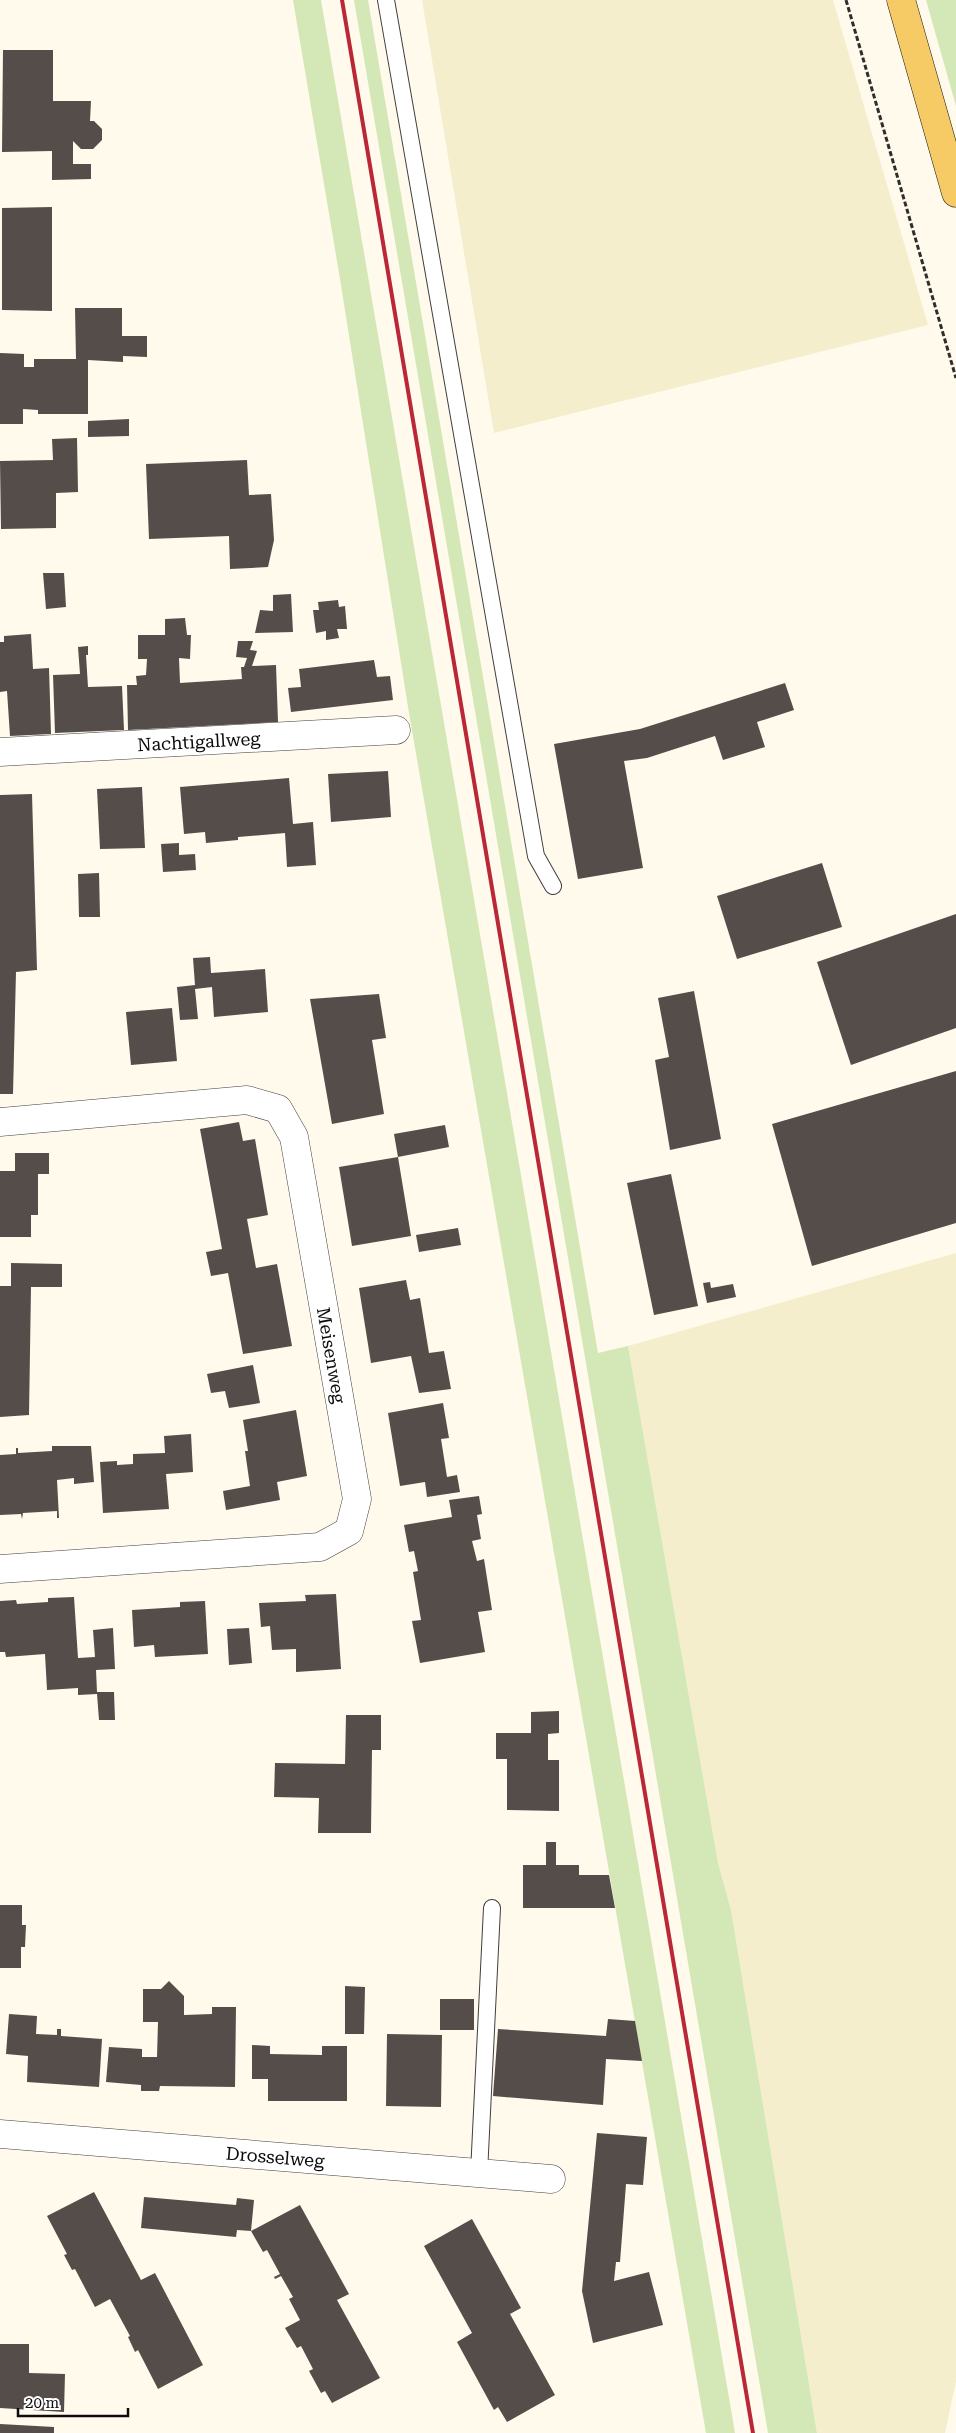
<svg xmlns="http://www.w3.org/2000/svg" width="956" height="2433" viewBox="0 0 956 2433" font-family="'Roboto Serif',serif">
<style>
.farmland{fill:#f4eecd}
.green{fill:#d3e8b6}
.building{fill:#554d49}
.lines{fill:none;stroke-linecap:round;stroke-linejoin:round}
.service-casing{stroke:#3f3f3f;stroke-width:18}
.minor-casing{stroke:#3f3f3f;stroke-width:29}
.primary-casing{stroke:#1d1d1d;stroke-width:29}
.path{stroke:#2e2e2e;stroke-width:3;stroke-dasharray:5 2.5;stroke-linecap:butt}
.service{stroke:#fff;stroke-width:16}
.minor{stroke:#fff;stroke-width:28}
.primary{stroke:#f6ca64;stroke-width:28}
.rail{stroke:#ba2737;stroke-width:4}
.labels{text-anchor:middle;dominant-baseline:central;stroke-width:5;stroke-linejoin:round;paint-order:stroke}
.street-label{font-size:18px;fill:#0c0c0c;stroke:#fff}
</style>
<rect width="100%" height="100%" fill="#fffaec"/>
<g class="farmland">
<polygon points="422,0 833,0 928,325 494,433"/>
<polygon points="956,1253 956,2381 945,2433 817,2433 731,1910 718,1863 628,1346"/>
</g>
<g class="green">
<polygon points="293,0 321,0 735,2433 706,2433 409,713 340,279"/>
<polygon points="354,0 368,0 598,1353 628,1346 718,1863 731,1910 817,2433 768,2433"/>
<polygon points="926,0 956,0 956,106"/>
</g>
<g class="building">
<polygon points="3,50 53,50 53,101 91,101 90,121 94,121 102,129 102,140 93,149 81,149 73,141 73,164 91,164 91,179 52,180 52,151 2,152"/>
<polygon points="52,207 52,311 2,310 2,208"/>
<polygon points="75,308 122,308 122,336 147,336 147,357 123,356 123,362 88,360 88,414 38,414 38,410 23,409 23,424 0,424 0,353 24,354 24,367 34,367 34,359 76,359"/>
<polygon points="129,419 129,436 88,437 88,421"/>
<polygon points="77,438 78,492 56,493 56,528 1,529 0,461 53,460 52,439"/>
<polygon points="247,460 249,495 271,494 274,540 268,567 230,569 229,536 149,539 146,464"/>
<polygon points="43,573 64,573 66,607 46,609"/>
<polygon points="291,594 293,632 255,633 260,610 273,611 273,595"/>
<polygon points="338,600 339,607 345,606 347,629 337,629 339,638 326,640 326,631 316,633 313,610 319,610 318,602"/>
<polygon points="185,618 187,635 191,635 190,659 179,658 180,683 242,679 241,667 244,667 247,658 236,657 238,641 253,641 250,650 257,651 252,666 276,665 278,722 128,730 127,685 137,685 136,676 146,675 147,659 138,659 138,635 165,635 165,619"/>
<polygon points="31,634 33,669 49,668 51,734 10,736 7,691 0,692 0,642 4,642 4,636"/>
<polygon points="88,646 88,655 86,655 88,687 122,686 124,730 55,733 53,675 80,674 78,647"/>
<polygon points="374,660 377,677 390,676 393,700 291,712 288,688 301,687 299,669"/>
<polygon points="785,683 794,710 757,722 765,747 723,760 715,736 647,758 624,761 643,868 578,879 554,744 640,729"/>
<polygon points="388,771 391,817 331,822 328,774"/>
<polygon points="289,778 293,824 313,822 316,865 287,867 285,833 238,837 238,840 206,843 205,832 184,834 180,787"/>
<polygon points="142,787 145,848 100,849 97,789"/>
<polygon points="32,794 37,970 16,972 13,1094 0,1094 0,795"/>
<polygon points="179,843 179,855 195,854 196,870 163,872 161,844"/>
<polygon points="822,863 842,927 737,959 717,896"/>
<polygon points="99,873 100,917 79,917 78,874"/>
<polygon points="956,914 956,1028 851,1065 817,962"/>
<polygon points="210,957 211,973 265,969 268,1012 214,1017 212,987 195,989 198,1019 180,1020 177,987 195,985 193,958"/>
<polygon points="694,991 721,1139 670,1150 655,1060 669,1057 658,998"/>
<polygon points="379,994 386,1038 372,1040 384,1114 332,1124 310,999"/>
<polygon points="172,1008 177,1061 131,1065 126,1012"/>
<polygon points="956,1071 956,1223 812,1266 772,1124"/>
<polygon points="239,1122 243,1141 255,1139 268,1215 247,1219 256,1268 277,1264 292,1346 243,1354 228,1273 211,1276 206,1252 222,1249 200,1129"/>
<polygon points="445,1125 449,1147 398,1157 411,1236 352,1246 339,1167 398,1157 394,1134"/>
<polygon points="15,1153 49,1153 49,1174 38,1174 38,1215 31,1215 31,1237 0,1237 0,1171 15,1171"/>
<polygon points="671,1174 698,1306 654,1315 627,1183"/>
<polygon points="458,1228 461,1245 419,1252 416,1235"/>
<polygon points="11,1263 62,1264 62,1287 31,1287 29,1415 0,1417 0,1286 11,1286"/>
<polygon points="406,1280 410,1300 420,1298 429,1353 444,1351 451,1389 419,1393 411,1356 371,1363 359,1288"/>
<polygon points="710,1282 711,1288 733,1284 736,1297 707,1303 703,1283"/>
<polygon points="253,1365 260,1403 229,1408 225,1391 211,1393 207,1374"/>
<polygon points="443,1403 449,1438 441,1439 447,1477 457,1475 460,1492 427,1497 425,1482 400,1486 388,1413"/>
<polygon points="296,1410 307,1476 277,1482 280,1500 226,1510 223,1491 250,1486 245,1451 248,1451 243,1420"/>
<polygon points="191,1434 193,1472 166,1474 169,1509 103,1513 100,1462 117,1461 117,1465 133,1464 133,1454 165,1453 164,1436"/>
<polygon points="52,1446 91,1446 94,1482 74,1484 74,1478 57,1480 59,1518 57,1518 57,1511 23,1513 22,1519 21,1514 0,1515 0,1455 16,1454 16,1448 18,1448 18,1453 52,1451"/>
<polygon points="479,1496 482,1514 477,1515 481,1539 472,1541 477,1561 484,1559 492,1610 478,1612 485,1652 420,1663 412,1621 421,1620 413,1572 418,1571 414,1551 409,1552 404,1525 452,1517 449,1500"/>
<polygon points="336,1594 341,1669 296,1672 296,1649 272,1650 270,1626 261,1627 259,1603 306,1601 305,1595"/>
<polygon points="74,1597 78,1658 95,1657 93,1630 113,1628 115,1669 96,1670 97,1692 114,1692 115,1720 99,1720 97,1694 78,1695 78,1688 47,1690 45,1654 6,1657 5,1652 0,1652 0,1601 16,1600 17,1604 48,1602 48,1598"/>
<polygon points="205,1601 208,1654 155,1657 154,1645 134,1647 132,1610 180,1607 180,1602"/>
<polygon points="249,1628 252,1663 229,1665 227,1629"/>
<polygon points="559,1711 559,1733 548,1734 548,1760 559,1760 559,1811 507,1810 507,1759 496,1759 496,1733 531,1733 531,1712"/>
<polygon points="346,1715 381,1715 381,1750 372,1750 371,1833 318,1833 319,1798 274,1797 275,1763 345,1764"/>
<polygon points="546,1842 556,1842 556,1865 579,1865 579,1875 609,1875 615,1908 523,1908 523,1865 546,1865"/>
<polygon points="0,1905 22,1905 22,1925 26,1925 25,1947 21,1947 21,1968 0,1968"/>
<polygon points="169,1981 184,1996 184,2015 212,2014 212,2007 236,2007 235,2087 160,2086 159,2091 141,2091 141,2085 106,2082 109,2047 142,2049 142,2057 157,2057 158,2022 143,2022 143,1989 161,1989"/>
<polygon points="345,1986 365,1987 364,2034 345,2034"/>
<rect x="440" y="1999" width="34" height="31"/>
<polygon points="9,2014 37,2016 36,2034 57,2035 57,2029 61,2029 61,2036 102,2039 99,2087 27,2082 28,2056 6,2054"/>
<polygon points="608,2019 635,2021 642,2061 606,2059 603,2105 493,2096 498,2029 606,2036"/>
<polygon points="387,2034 442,2035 441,2107 386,2106"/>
<polygon points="252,2045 270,2046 270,2054 322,2055 322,2046 347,2046 347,2101 268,2101 268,2079 252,2079"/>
<polygon points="597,2133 647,2137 643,2185 626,2184 620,2262 616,2262 614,2281 649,2272 663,2325 593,2343 582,2291"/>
<polygon points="94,2192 141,2280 155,2273 203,2365 158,2389 138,2350 135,2352 128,2337 130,2336 110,2299 95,2307 75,2269 72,2270 64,2255 67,2254 47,2216"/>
<polygon points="144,2197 236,2205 237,2198 254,2200 251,2231 300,2205 349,2294 337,2300 380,2378 332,2403 325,2391 321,2393 309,2371 313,2369 301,2346 297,2348 285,2328 300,2320 289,2299 293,2297 281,2276 275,2279 274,2277 280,2274 267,2250 263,2252 251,2231 237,2230 236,2237 141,2228"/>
<polygon points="472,2219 521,2308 510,2314 555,2395 507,2422 498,2407 494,2410 457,2342 472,2333 424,2246"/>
<polygon points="0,2344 29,2344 29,2373 65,2374 64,2412 0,2408"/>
<polygon points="0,2424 54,2427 54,2433 0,2433"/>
</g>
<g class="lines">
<g class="service-casing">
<g id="service">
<polyline points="386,0 536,856 553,886"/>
<polyline points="479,2173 492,1908"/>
</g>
</g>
<g class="minor-casing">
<g id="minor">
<path id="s1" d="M0 752 396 730"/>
<path id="s2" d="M0 1122 247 1100 278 1109 294 1137 357 1499 349 1531 320 1547 0 1569"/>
<path id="s3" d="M0 2134 551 2179"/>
</g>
</g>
<g class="primary-casing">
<polyline id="primary" points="901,0 956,193"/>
</g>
<polyline class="path" points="846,0 956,378"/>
<use href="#service" class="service"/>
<use href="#minor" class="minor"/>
<use href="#primary" class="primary"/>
<polyline class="rail" points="342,0 753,2433"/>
</g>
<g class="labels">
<g class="street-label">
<text stroke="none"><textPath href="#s1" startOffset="199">Nachtigallweg</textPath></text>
<text stroke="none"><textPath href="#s2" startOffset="534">Meisenweg</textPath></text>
<text stroke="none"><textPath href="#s3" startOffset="276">Drosselweg</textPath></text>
</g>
</g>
<path d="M18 2408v8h110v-8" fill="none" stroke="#0c0c0c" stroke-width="2.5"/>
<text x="25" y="2408" font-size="15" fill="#0c0c0c" stroke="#ffffff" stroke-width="4" paint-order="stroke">20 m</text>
</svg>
